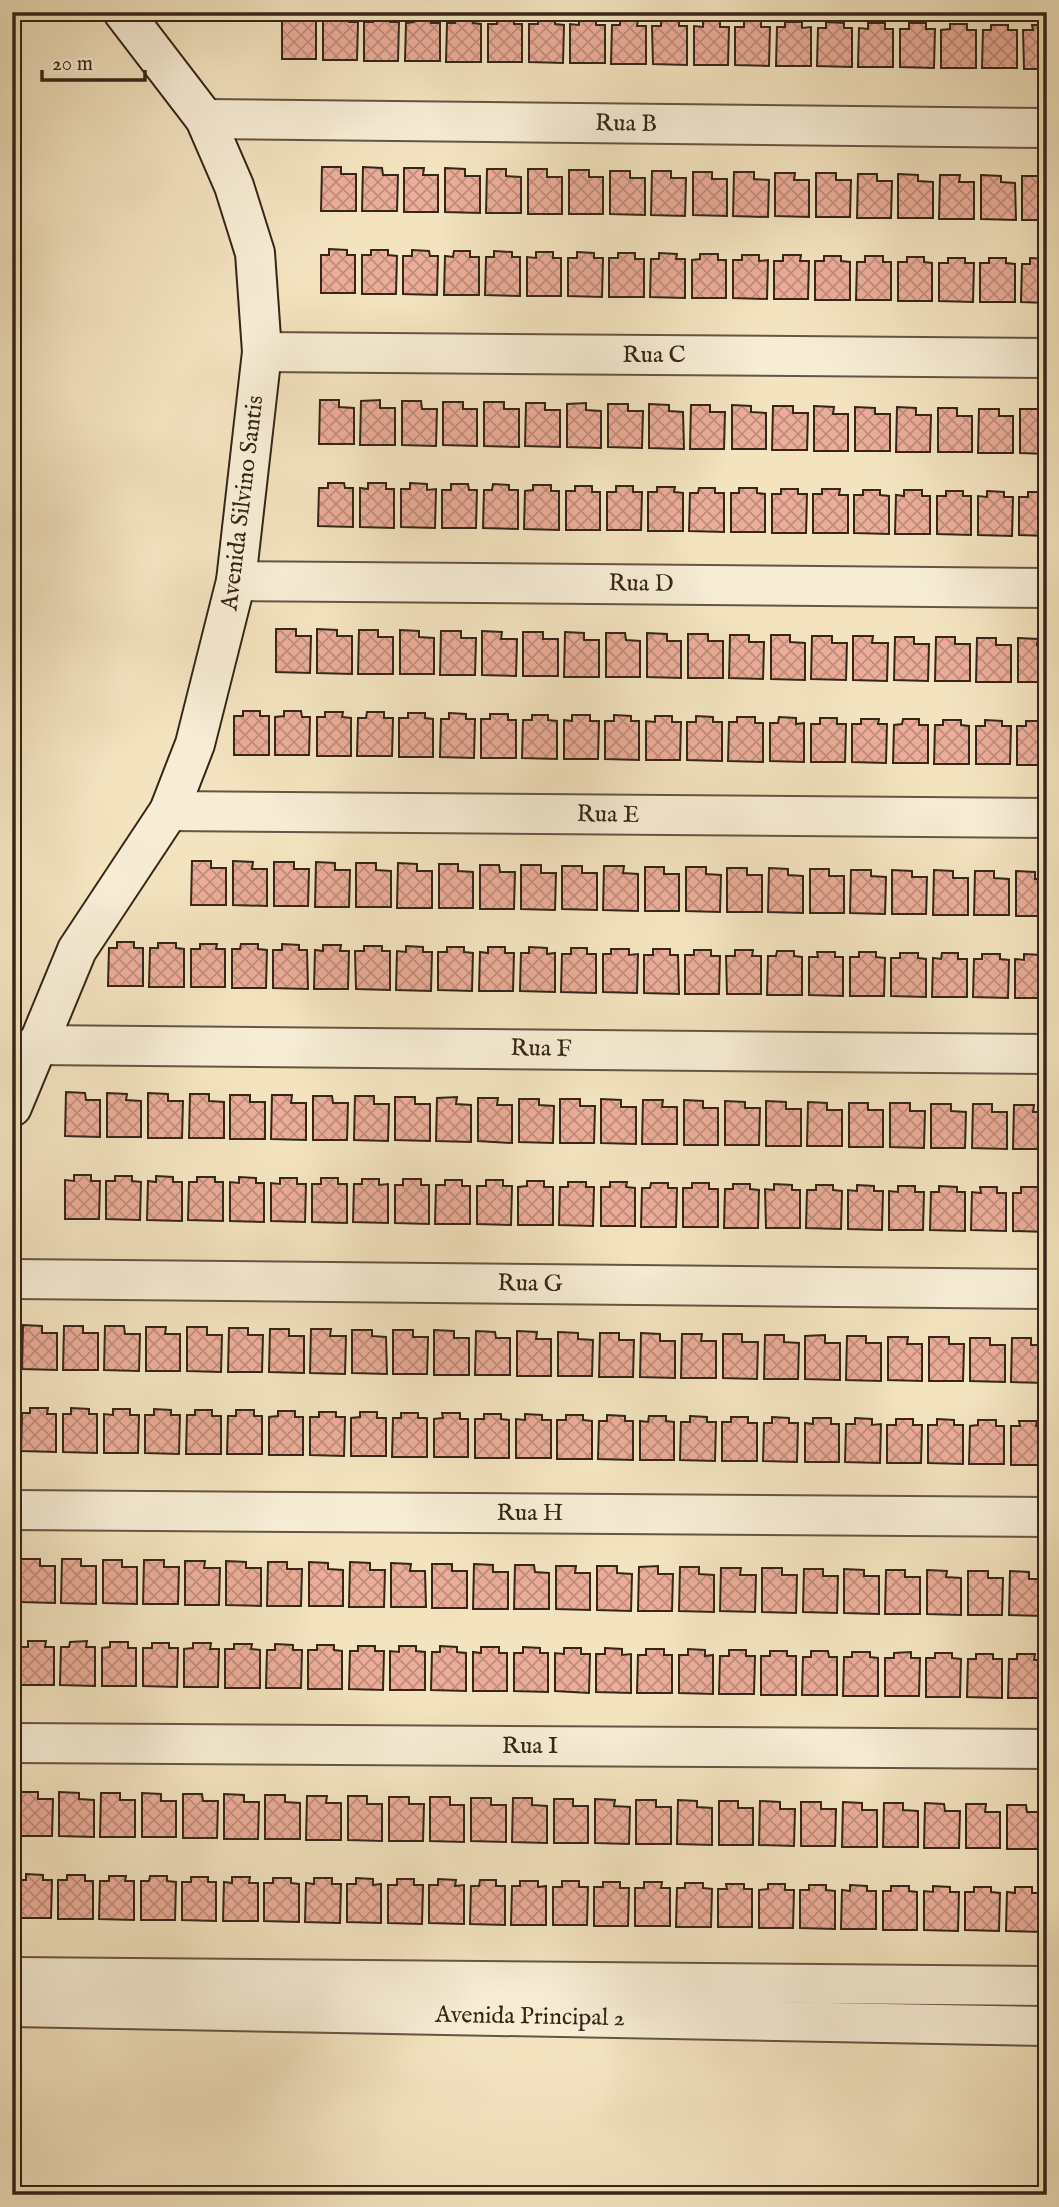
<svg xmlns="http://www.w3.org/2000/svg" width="1059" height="2207" viewBox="0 0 1059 2207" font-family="'IM FELL English',serif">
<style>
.building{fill:url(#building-cross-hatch);stroke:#362618;stroke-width:2}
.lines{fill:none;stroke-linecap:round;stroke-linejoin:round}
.minor-casing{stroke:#655542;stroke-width:42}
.tertiary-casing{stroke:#655542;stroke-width:42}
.secondary-casing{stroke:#362618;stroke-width:42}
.minor{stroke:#f7edd5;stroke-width:38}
.tertiary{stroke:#f7edd5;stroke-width:38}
.secondary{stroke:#f7edd5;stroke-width:38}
.labels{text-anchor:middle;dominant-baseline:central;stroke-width:5;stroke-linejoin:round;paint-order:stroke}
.street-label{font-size:24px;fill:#362618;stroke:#f7edd5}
</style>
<defs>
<pattern id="building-cross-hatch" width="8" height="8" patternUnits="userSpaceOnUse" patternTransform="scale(1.75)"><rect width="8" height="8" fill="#ecad99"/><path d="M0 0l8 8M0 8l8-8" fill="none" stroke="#c08d7c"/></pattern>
</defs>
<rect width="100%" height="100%" fill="#f3e3bf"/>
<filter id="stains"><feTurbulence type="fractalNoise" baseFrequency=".00286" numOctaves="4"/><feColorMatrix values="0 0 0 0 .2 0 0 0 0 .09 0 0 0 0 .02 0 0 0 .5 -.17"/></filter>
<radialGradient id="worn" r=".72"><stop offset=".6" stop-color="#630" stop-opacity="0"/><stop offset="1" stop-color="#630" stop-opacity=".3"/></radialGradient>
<g class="building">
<polygon points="291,15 308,16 308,21 316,21 316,59 282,59 282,21 290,21"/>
<polygon points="332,16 349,16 349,22 358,22 357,60 323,60 323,21 332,21"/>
<polygon points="373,17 390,17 390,22 399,22 398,61 364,61 364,22 373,22"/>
<polygon points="415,17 431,17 431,23 440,23 440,61 405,61 406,23 414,22"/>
<polygon points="455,18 473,18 473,23 481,24 481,62 446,62 447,23 455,23"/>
<polygon points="497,18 514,18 514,24 522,24 522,62 488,62 488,24 497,24"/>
<polygon points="538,19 555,19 555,24 564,25 563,63 529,62 529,24 538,24"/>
<polygon points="579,19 596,20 596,25 605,25 605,63 570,63 570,24 579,25"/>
<polygon points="620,20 638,20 637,26 646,26 646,64 611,64 612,25 620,25"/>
<polygon points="661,20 679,21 679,26 687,26 687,65 653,64 652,26 661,26"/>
<polygon points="703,21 720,21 720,27 729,27 728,65 694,65 694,26 703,27"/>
<polygon points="744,21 761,21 761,27 770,27 769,66 735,65 735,27 744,27"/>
<polygon points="785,22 802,22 802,28 811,27 811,66 776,66 777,27 785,27"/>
<polygon points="826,22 844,23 844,28 852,28 852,67 817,66 818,28 826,28"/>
<polygon points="868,23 885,23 885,29 893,29 893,67 858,67 859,28 868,29"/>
<polygon points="909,23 926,23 926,29 935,29 934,68 900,67 900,29 909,29"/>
<polygon points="950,24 967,24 967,30 976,30 976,68 941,68 941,30 950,29"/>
<polygon points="991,25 1008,25 1008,30 1017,30 1017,68 982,68 983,30 991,30"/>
<polygon points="1032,25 1047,25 1047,69 1024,69 1023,30 1033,30"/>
<polygon points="322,167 341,167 341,174 356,174 356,211 321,211"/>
<polygon points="363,167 382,168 383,175 398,175 397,211 362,211"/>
<polygon points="404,168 424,168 423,175 438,175 438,212 404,212"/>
<polygon points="445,168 465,169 465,176 480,176 480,213 445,212"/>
<polygon points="487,169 506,169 506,176 521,177 521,213 486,213"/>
<polygon points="528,169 547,169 547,177 562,177 562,214 528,214"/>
<polygon points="569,170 589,170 589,177 603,177 603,214 569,214"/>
<polygon points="610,171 630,171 630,178 645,178 645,215 610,214"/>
<polygon points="652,171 671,171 671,178 686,178 685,216 651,215"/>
<polygon points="693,172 712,172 712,179 727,179 727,216 693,215"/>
<polygon points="734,172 754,172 754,179 769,180 768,217 733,216"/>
<polygon points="775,173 795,173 794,180 809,180 809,217 775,216"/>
<polygon points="816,173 836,173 836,180 851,180 850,217 816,217"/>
<polygon points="858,174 877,174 877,181 892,181 891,218 857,218"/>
<polygon points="898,174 918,175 918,181 933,182 933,218 898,218"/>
<polygon points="940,175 960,175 959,182 974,182 974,219 939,219"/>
<polygon points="981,175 1001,176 1001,182 1015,183 1016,220 981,219"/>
<polygon points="1022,176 1042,176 1042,183 1047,183 1047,220 1022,220"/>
<polygon points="329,249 347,250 347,255 355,255 355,293 321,293 321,255 329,255"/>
<polygon points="371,250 388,250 388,255 397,256 396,294 362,294 362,255 371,255"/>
<polygon points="412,250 429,251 430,256 438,256 437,295 403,294 403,256 412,256"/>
<polygon points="454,251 470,251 470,257 479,257 479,295 444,295 445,256 453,257"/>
<polygon points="494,251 512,252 512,257 520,257 520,296 485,295 486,257 494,257"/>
<polygon points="536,252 553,252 553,258 561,258 561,296 527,296 527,257 536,258"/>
<polygon points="577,252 594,253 594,258 603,258 602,297 568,296 568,258 577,258"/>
<polygon points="618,253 635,253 635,259 644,259 644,297 609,297 609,258 618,258"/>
<polygon points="659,253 677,254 676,259 685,259 685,298 650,297 651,259 659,259"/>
<polygon points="700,254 718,254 718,260 726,260 726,298 692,298 692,260 700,259"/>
<polygon points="742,255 759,255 759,261 768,260 767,299 733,298 733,260 742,260"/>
<polygon points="783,255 801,255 800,261 809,261 808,299 774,299 774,261 783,261"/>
<polygon points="824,256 841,256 841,261 850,262 850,300 815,300 815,261 824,261"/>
<polygon points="865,256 883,256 883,262 891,262 891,300 856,300 857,262 865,262"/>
<polygon points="907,257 924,257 924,262 932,263 932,301 898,301 898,262 907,262"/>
<polygon points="948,258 965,258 965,263 974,263 973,302 939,301 939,263 948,263"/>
<polygon points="989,258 1006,258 1006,263 1015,264 1015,302 980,302 980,263 989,263"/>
<polygon points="1030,258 1047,259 1047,303 1021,302 1022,264 1030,264"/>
<polygon points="320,400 339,400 339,407 354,408 354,444 319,444"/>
<polygon points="380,400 380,408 395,408 395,445 360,445 361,401"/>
<polygon points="402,401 421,401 422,409 437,409 436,446 402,445"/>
<polygon points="443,402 463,402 463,409 477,409 477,446 443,445"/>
<polygon points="484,402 504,402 504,409 519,409 519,447 484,446"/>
<polygon points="526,403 545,403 545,410 560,410 560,447 525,446"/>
<polygon points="586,403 586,410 601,411 601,448 567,447 567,404"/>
<polygon points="608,404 628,404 628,411 643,411 642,448 608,447"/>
<polygon points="649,404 669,405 669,411 683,412 684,449 649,448"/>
<polygon points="691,405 710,405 710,412 725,412 724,449 690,449"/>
<polygon points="732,405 751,406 751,412 766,413 766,449 732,449"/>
<polygon points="773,406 793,406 793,413 808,413 807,450 772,450"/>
<polygon points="814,406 834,407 833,414 848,414 848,451 814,451"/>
<polygon points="855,407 875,408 875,414 890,414 890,451 855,451"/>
<polygon points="897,407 916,408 916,415 931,415 930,452 896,452"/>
<polygon points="938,408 957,408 957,416 972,416 972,452 938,452"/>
<polygon points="979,409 999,409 999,416 1013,416 1013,453 978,453"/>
<polygon points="1020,409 1040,409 1039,416 1047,417 1047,454 1020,453"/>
<polygon points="328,483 344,483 345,488 353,488 353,527 318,526 319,488 328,488"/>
<polygon points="368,483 386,483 386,489 394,489 394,528 360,527 360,488 368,489"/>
<polygon points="410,483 427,484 427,490 436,489 435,528 401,527 401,489 410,489"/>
<polygon points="451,484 468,484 469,490 477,490 476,528 442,528 442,490 451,490"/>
<polygon points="493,484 509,485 509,490 518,490 518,529 483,528 484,490 492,490"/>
<polygon points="533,485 551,485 551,491 559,491 559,530 524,529 525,491 533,490"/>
<polygon points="575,486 592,486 592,492 600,492 600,530 566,530 566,491 575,491"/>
<polygon points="616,486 633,486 633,492 642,492 641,530 607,530 607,492 616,492"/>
<polygon points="657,487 675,487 674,492 683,493 683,531 648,531 648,492 657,492"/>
<polygon points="699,488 715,488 715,493 724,493 724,532 689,531 690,493 698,493"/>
<polygon points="739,488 757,488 757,493 765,494 765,532 731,532 731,493 739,493"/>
<polygon points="781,489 798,489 798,494 807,494 806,533 772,533 772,494 781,494"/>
<polygon points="822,489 840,489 839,495 848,495 848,533 813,533 813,494 822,494"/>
<polygon points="863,490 880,490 880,495 889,496 889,534 854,533 854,495 863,495"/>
<polygon points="904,490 922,490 922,496 930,496 930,534 895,534 896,495 904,496"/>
<polygon points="946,491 963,491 963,496 971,496 971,535 937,534 937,496 946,496"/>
<polygon points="987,491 1004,492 1004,497 1013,497 1012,536 978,535 978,496 987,497"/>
<polygon points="1028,492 1045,492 1047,536 1019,535 1019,497 1028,497"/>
<polygon points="276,629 296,629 296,636 311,636 310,673 276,672"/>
<polygon points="317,629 337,630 337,636 352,636 352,674 317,673"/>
<polygon points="359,630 378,630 378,637 393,637 393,674 358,674"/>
<polygon points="400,630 419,631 419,637 434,638 434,674 400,674"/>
<polygon points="441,631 461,631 461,638 476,638 475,675 440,675"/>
<polygon points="482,631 502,632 501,639 517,639 516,676 482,675"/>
<polygon points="523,632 543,632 543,639 558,639 558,676 523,676"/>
<polygon points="565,632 584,633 584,640 599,640 599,677 564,677"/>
<polygon points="606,633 625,633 626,640 640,641 640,677 606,677"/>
<polygon points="647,633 667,634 667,641 681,641 681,678 647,677"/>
<polygon points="688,634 708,634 708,641 723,641 723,678 688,678"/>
<polygon points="730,635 749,635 749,642 764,642 763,679 729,678"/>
<polygon points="771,635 790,635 790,642 805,643 805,680 771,679"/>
<polygon points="812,636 832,636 832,643 847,643 846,680 811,679"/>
<polygon points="853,636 873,636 872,643 888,643 887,681 853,680"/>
<polygon points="895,637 914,637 914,644 929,644 928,681 894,680"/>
<polygon points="936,637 955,637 955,644 970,644 970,681 935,681"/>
<polygon points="977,638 996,638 996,645 1011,645 1011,682 976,682"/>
<polygon points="1018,638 1038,639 1037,645 1047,646 1047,682 1018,682"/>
<polygon points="243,711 260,711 260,716 269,716 269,755 234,755 234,716 243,716"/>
<polygon points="284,711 301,711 302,717 310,717 309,755 275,755 275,717 284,716"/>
<polygon points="325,712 343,712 342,717 351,718 351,756 317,756 317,717 325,717"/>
<polygon points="367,712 384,712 384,718 393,718 392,756 357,756 358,718 366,718"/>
<polygon points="408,713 425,713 425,718 433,719 433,757 399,757 399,718 408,718"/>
<polygon points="449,713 466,714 466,719 475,719 474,758 440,757 441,719 449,719"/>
<polygon points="490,714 508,714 508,720 516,720 516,758 481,758 481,719 490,719"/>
<polygon points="532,715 548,715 548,720 557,721 557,759 522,758 523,720 532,720"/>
<polygon points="572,715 590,715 590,721 599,721 598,759 564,759 564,720 572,721"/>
<polygon points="614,715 631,716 631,721 639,721 639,760 605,759 605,721 614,721"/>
<polygon points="655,716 672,716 672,722 681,722 680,760 646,760 646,721 655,722"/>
<polygon points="696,716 713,717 713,722 722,722 722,761 687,760 687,722 696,722"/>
<polygon points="737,717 755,717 755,723 763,723 763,762 728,761 729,722 737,722"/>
<polygon points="779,717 796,718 796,724 804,723 804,762 770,761 770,723 778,723"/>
<polygon points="820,718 837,718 837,724 846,724 845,762 811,762 811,724 820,724"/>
<polygon points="861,719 879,719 878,724 887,724 886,763 852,762 852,724 861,724"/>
<polygon points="903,719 919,719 919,725 928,725 928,763 893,763 894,725 902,724"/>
<polygon points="943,720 961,720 961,725 969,726 969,764 934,764 935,725 943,725"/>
<polygon points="985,720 1002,721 1002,726 1011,726 1010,764 976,764 976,726 985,726"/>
<polygon points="1026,721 1043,721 1043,727 1047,727 1047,765 1017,765 1017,726 1026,726"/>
<polygon points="192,861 211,861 211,868 226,868 226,905 191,905"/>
<polygon points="233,861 253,862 252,869 267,869 267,906 233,905"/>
<polygon points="274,862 294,862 294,869 309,869 308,906 274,906"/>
<polygon points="316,862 335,863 335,870 350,870 349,907 315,907"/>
<polygon points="356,863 376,863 376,870 391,871 391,907 356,907"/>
<polygon points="398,863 417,864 417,871 432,871 432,908 397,908"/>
<polygon points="439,864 458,864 458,871 473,872 473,908 439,908"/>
<polygon points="480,865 499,865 500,872 515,872 514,909 480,909"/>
<polygon points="521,865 541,865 541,873 556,873 555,910 521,909"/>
<polygon points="562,866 582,866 582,873 597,873 597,910 562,909"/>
<polygon points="604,866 624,866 623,873 638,874 638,911 603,910"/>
<polygon points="645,867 664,867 664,874 679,874 679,911 645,911"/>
<polygon points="686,867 706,867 706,874 721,875 720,912 686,911"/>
<polygon points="727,868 747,868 747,875 762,875 762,912 727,912"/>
<polygon points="769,868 788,869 788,875 803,876 803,913 768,912"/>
<polygon points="810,869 829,869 829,876 844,876 844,913 810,913"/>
<polygon points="851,870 871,870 871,876 886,877 885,914 850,913"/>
<polygon points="892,870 912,871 912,877 927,877 926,914 892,914"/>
<polygon points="934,870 953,871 953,878 968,878 968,915 933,915"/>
<polygon points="975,871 994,871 994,878 1009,879 1009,915 974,915"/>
<polygon points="1016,871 1035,872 1035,879 1047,879 1047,916 1016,916"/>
<polygon points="117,942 134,942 134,948 143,948 143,986 108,986 109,948 117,948"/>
<polygon points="158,943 176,943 176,948 184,949 184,987 149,987 150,948 158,948"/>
<polygon points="200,944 217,944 216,949 225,949 225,987 191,987 191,949 200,949"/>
<polygon points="241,944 258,944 258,949 267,950 266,988 232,988 232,949 240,949"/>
<polygon points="282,944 299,945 299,950 307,950 308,989 273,988 273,950 282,950"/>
<polygon points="323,945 341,945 340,951 349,951 348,989 314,989 315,950 323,951"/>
<polygon points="364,946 382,946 382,951 390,951 390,990 356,989 355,951 364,951"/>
<polygon points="406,946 423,947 423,952 432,952 431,991 396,990 397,951 406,952"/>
<polygon points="447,947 464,947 464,952 473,953 472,991 438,990 438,952 447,952"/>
<polygon points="488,947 505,947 505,953 514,953 513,991 479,991 480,952 488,953"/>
<polygon points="529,947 547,948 547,954 555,953 555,992 520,991 521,953 529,953"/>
<polygon points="571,948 587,948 587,954 596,954 596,993 561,992 562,954 571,954"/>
<polygon points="611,949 629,949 629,955 638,954 637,993 603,992 603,954 611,954"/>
<polygon points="653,949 670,949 670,955 678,955 679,994 644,993 644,955 653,955"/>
<polygon points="694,950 711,950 711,956 720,956 719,994 685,994 685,955 694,955"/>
<polygon points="735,950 753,950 752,956 761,956 761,994 727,994 726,956 735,956"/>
<polygon points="777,951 794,951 794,956 802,957 802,995 767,995 768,956 776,956"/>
<polygon points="817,952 835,952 835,957 843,957 843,996 809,995 809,957 818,957"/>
<polygon points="859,952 876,952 876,957 885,958 884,996 850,996 850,957 859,957"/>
<polygon points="900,953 918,953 918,958 926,959 926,997 891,996 891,958 900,958"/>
<polygon points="942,953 958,953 958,959 967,959 967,997 932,997 933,958 941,959"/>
<polygon points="982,954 1000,954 1000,959 1009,960 1008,998 973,997 974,959 982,959"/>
<polygon points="1024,954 1041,955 1041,960 1047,960 1047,998 1015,998 1015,959 1024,960"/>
<polygon points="66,1092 85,1093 86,1100 100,1100 100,1137 65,1136"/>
<polygon points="107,1093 127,1094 126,1100 141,1101 141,1137 107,1137"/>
<polygon points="148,1093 168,1094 168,1101 183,1101 182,1138 148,1138"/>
<polygon points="190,1094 209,1094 209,1101 224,1102 224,1138 189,1138"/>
<polygon points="230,1095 250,1095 250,1102 265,1102 265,1139 230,1139"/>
<polygon points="272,1095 292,1095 291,1103 306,1103 306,1140 271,1139"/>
<polygon points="313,1096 332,1096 333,1103 348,1103 347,1140 313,1140"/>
<polygon points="355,1096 374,1096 374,1104 389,1104 388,1141 354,1140"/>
<polygon points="395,1097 415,1097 415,1104 430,1104 430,1141 395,1140"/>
<polygon points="457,1097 456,1104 471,1105 471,1142 436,1141 437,1098"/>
<polygon points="478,1098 498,1098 497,1105 512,1105 512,1143 478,1141"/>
<polygon points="519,1099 539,1099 539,1105 554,1106 553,1143 519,1142"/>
<polygon points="560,1099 580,1099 580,1106 595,1106 594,1143 560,1143"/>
<polygon points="601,1099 621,1100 621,1107 636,1107 636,1144 601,1143"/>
<polygon points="643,1100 663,1100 662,1107 677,1107 677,1144 642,1144"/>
<polygon points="684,1100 703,1101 703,1108 718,1108 718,1145 684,1145"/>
<polygon points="725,1101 745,1102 745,1108 760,1108 759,1145 725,1145"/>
<polygon points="766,1101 786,1102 786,1109 801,1109 801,1146 766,1146"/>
<polygon points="808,1102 827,1103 827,1110 842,1110 842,1146 807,1146"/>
<polygon points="849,1103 868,1103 868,1110 883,1110 883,1147 849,1147"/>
<polygon points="890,1103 910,1103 910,1111 925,1111 924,1148 890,1147"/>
<polygon points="931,1104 951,1104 951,1111 966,1112 965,1148 931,1148"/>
<polygon points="973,1104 992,1104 992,1112 1007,1112 1007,1149 972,1148"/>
<polygon points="1014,1105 1034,1105 1033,1112 1047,1112 1047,1149 1013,1149"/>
<polygon points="74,1175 91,1175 91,1181 100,1181 99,1219 65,1219 65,1180 74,1181"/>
<polygon points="115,1176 132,1176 132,1181 141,1182 140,1220 106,1219 106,1181 115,1181"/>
<polygon points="156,1176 173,1177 173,1182 182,1182 182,1221 147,1220 148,1181 156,1182"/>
<polygon points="197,1177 215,1177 215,1182 223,1182 223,1221 188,1220 189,1182 197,1182"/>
<polygon points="239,1177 256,1178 256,1183 264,1183 264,1222 230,1221 230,1182 239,1183"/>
<polygon points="280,1178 297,1178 297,1184 306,1184 305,1222 271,1221 271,1183 280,1184"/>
<polygon points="321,1178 338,1178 338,1184 347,1184 347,1223 312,1222 312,1184 321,1184"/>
<polygon points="362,1179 379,1179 379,1185 388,1184 388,1223 353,1222 354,1184 362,1184"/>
<polygon points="403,1179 421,1179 421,1185 429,1185 429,1224 395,1223 395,1185 403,1185"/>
<polygon points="445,1180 462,1180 462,1186 470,1186 470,1224 435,1224 436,1185 445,1185"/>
<polygon points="486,1180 503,1180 503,1186 512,1186 511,1225 477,1224 477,1186 486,1186"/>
<polygon points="527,1181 544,1181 544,1187 553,1187 553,1225 518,1225 518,1187 527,1186"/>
<polygon points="568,1182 586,1182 586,1187 594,1187 593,1226 559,1225 560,1187 568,1187"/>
<polygon points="610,1182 627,1182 626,1187 635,1188 635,1226 601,1226 601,1187 610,1187"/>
<polygon points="651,1183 668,1183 668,1188 677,1188 676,1227 641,1227 642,1188 650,1188"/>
<polygon points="692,1183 709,1183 709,1189 718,1189 718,1227 683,1227 683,1188 692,1188"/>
<polygon points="733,1184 750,1184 750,1189 759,1190 758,1228 724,1228 725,1189 733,1189"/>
<polygon points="774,1184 792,1185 792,1190 800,1190 800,1228 766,1228 765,1189 774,1190"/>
<polygon points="816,1185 833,1185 833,1190 842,1191 841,1229 806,1228 807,1190 816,1190"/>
<polygon points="857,1185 874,1186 874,1191 883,1191 882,1230 848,1229 848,1190 857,1191"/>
<polygon points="898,1186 915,1186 915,1192 924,1192 923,1230 889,1230 889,1191 898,1192"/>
<polygon points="939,1186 957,1187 957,1192 965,1192 965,1231 930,1230 931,1192 939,1192"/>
<polygon points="980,1187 997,1187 997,1193 1006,1193 1006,1231 971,1230 972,1192 981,1193"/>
<polygon points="1021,1187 1039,1187 1039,1193 1047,1193 1047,1232 1013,1231 1013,1193 1021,1193"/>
<polygon points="23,1325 42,1326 42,1333 57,1333 57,1370 22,1369"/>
<polygon points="64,1326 83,1326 83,1333 98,1333 98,1370 63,1370"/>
<polygon points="105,1326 124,1326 125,1334 140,1334 139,1371 104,1370"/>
<polygon points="146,1327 166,1327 165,1334 180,1334 180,1371 146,1371"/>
<polygon points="187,1327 207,1327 207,1335 222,1335 221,1372 187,1371"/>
<polygon points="229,1328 248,1328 248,1335 263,1335 262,1372 228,1372"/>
<polygon points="270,1329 289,1329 289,1336 304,1336 304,1373 269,1372"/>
<polygon points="311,1329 331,1329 330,1336 346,1336 345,1374 310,1373"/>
<polygon points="352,1330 372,1330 372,1336 386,1337 387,1374 352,1373"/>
<polygon points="393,1330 413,1330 413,1337 428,1337 427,1374 393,1374"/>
<polygon points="434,1330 454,1331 454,1338 469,1338 469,1375 434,1375"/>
<polygon points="476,1331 495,1332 496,1338 510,1338 510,1375 475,1375"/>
<polygon points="517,1331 537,1332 536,1339 551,1339 551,1376 517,1376"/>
<rect x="12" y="1332" width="4" height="37"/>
<polygon points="558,1332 578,1333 578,1339 593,1340 592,1376 558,1376"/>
<polygon points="600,1333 619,1333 619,1340 634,1340 633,1377 599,1377"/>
<polygon points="641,1333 660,1334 660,1341 675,1341 675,1378 640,1377"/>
<polygon points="682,1334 702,1334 701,1341 716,1341 716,1378 681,1378"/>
<polygon points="723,1334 742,1334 742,1342 758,1342 757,1379 723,1378"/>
<polygon points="765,1335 784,1335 784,1342 799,1343 798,1379 764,1379"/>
<polygon points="825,1335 825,1343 840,1343 840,1380 805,1379 805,1336"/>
<polygon points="847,1336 866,1336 866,1343 881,1343 881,1381 846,1380"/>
<polygon points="888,1337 908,1337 907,1344 922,1344 922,1381 888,1380"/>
<polygon points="929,1337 949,1337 949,1344 964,1344 963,1381 929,1381"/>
<polygon points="970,1338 990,1338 990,1345 1005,1345 1005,1382 970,1381"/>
<polygon points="1012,1338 1031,1338 1031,1345 1046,1345 1046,1383 1011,1382"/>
<polygon points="30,1408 48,1408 47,1414 56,1414 56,1452 21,1451 22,1413 30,1413"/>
<polygon points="71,1408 89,1409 89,1414 97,1414 97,1453 63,1452 63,1414 71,1414"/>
<polygon points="113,1409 130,1409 130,1415 139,1415 138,1453 104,1453 104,1414 113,1415"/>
<polygon points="154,1409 171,1410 171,1415 180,1415 179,1454 145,1453 145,1415 154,1415"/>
<polygon points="195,1410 212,1410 212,1416 221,1416 221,1454 186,1454 187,1415 195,1415"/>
<polygon points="236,1410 254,1410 254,1416 262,1416 262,1454 227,1454 228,1416 236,1416"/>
<polygon points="278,1411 295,1411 295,1417 303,1417 303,1455 269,1455 269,1417 278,1416"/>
<polygon points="319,1412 336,1412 336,1417 345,1417 344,1456 310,1455 310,1417 319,1417"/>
<polygon points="360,1412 377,1412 377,1418 386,1418 386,1456 351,1456 351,1418 360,1417"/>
<polygon points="401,1413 418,1413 418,1418 427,1418 427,1457 392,1457 393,1418 401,1418"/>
<polygon points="442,1413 460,1413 460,1419 468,1419 468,1457 434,1457 434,1419 443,1418"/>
<polygon points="484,1414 501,1414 501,1419 509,1420 509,1458 475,1458 475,1419 484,1419"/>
<polygon points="525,1414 542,1415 542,1420 551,1420 551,1458 516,1458 516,1419 525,1420"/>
<polygon points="566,1415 583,1415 583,1420 592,1421 592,1459 557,1459 557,1420 566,1420"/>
<polygon points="607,1415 625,1416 625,1421 633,1421 633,1460 598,1459 599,1421 607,1421"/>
<polygon points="649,1416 666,1416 666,1421 674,1422 674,1460 640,1460 640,1421 648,1422"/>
<polygon points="690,1416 707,1417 707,1422 716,1422 715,1461 680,1460 681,1422 690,1422"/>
<polygon points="731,1417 748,1417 748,1423 757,1423 757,1461 722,1461 722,1422 731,1422"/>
<polygon points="772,1417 789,1418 789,1423 798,1423 797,1462 763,1461 764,1423 772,1423"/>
<polygon points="813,1418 831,1418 831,1424 839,1424 839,1462 805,1462 805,1423 813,1424"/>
<polygon points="855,1418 872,1419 872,1425 881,1424 880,1463 845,1462 846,1424 855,1424"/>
<polygon points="896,1419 913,1419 913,1425 922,1425 921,1463 887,1463 887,1425 896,1425"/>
<polygon points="937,1419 954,1420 954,1425 963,1425 963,1464 928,1463 928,1425 937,1425"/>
<polygon points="978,1420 996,1420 996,1426 1004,1426 1004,1464 969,1464 970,1426 978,1425"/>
<polygon points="1019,1421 1037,1421 1036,1426 1045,1427 1045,1465 1011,1465 1011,1426 1020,1426"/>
<polygon points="20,1559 40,1559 40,1566 55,1566 55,1603 20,1602"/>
<polygon points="62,1559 81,1559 81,1566 96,1566 96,1604 61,1603"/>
<polygon points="103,1560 122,1560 122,1567 137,1567 137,1604 103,1603"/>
<polygon points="144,1560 164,1560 164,1567 179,1567 178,1604 143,1604"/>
<polygon points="185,1561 205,1561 204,1568 220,1568 219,1605 185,1605"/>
<polygon points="226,1561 246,1562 246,1568 261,1568 261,1606 226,1605"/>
<polygon points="268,1562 287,1562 287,1569 302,1569 301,1606 267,1606"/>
<polygon points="309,1562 328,1563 328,1569 343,1570 343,1606 309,1606"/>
<polygon points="350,1562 370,1563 370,1570 385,1570 384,1607 349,1607"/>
<polygon points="391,1563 411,1564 410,1571 425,1571 426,1607 391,1607"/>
<polygon points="432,1564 452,1564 452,1571 467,1571 467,1608 432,1608"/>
<polygon points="474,1564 493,1565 493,1572 508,1572 508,1609 473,1609"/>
<polygon points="515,1565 534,1565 535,1572 549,1573 549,1609 514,1609"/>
<polygon points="556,1566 576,1566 575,1573 590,1573 590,1610 556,1609"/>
<polygon points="597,1566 617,1566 617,1573 632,1574 631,1611 597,1610"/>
<polygon points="658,1566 658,1574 673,1574 672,1611 638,1611 639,1567"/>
<polygon points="680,1567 699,1567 699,1574 714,1575 714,1612 679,1611"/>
<polygon points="721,1568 741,1568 740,1575 756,1575 755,1612 720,1611"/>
<polygon points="762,1568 782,1568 782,1575 797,1575 796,1613 762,1612"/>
<polygon points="804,1569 823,1569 823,1576 838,1576 837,1613 803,1612"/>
<polygon points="844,1569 864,1570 864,1576 879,1576 879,1614 844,1613"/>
<polygon points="886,1570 905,1570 905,1577 920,1577 920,1614 885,1614"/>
<polygon points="927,1570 947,1571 946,1577 961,1578 961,1615 927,1614"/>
<polygon points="968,1571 988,1571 988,1578 1003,1578 1002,1615 968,1615"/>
<polygon points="1010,1571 1029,1572 1029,1579 1044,1579 1043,1616 1009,1615"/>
<polygon points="28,1641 46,1641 45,1647 54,1647 54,1685 19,1685 19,1647 28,1647"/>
<polygon points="87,1641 86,1647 95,1647 95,1686 60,1685 61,1647 69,1647 70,1642"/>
<polygon points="110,1642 128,1642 128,1648 136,1648 136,1686 102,1686 102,1648 110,1647"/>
<polygon points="152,1643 169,1643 169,1648 178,1648 177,1687 143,1686 143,1648 152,1648"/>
<polygon points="193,1643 211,1643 210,1649 219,1649 218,1687 184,1687 184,1649 193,1648"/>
<polygon points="234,1644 252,1644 251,1649 260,1650 260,1688 225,1688 225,1649 234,1649"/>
<polygon points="275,1644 293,1645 293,1650 302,1650 301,1688 266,1688 267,1650 275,1650"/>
<polygon points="317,1645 334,1645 334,1650 342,1651 342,1689 308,1689 308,1650 317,1650"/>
<polygon points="358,1646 375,1646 375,1651 384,1651 383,1690 349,1689 350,1651 358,1651"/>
<polygon points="399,1646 416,1646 416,1651 425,1652 425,1690 390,1690 390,1651 399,1652"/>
<polygon points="440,1646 457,1647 457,1652 466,1653 466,1691 431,1690 432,1652 440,1652"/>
<polygon points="481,1647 499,1647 499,1653 507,1653 507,1691 473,1691 473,1652 481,1653"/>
<polygon points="523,1647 540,1648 540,1653 548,1653 548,1692 514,1691 514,1653 523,1653"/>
<polygon points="564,1648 581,1648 581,1654 590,1654 589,1693 555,1691 555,1653 564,1654"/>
<polygon points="605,1648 622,1649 622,1655 631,1654 631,1693 596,1692 596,1654 605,1654"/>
<polygon points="646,1649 664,1649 664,1655 672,1655 672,1693 637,1693 638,1655 646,1655"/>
<polygon points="688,1649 705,1650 705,1656 713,1655 713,1694 679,1693 679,1655 688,1655"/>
<polygon points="729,1650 746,1650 746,1656 755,1656 754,1694 719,1694 720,1656 729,1656"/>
<polygon points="770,1651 787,1651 787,1656 796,1656 796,1695 761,1695 761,1656 770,1656"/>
<polygon points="811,1651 828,1651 829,1657 837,1657 837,1695 802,1695 803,1657 811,1657"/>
<polygon points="852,1652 870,1652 870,1657 878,1658 878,1696 843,1696 844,1657 852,1657"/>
<polygon points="911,1652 911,1658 920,1658 919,1696 885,1696 885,1658 894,1658 894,1653"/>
<polygon points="935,1653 952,1653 952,1658 961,1659 960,1697 926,1697 926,1658 935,1658"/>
<polygon points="976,1654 993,1654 993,1659 1002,1659 1002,1698 967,1697 968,1659 976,1659"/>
<polygon points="1017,1654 1035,1654 1034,1660 1043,1660 1043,1698 1008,1698 1009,1659 1017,1659"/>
<polygon points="18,1792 38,1792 38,1799 53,1799 52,1836 18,1836"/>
<polygon points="59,1792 79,1793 79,1799 94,1800 94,1837 59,1836"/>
<polygon points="101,1793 120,1793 120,1800 135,1800 135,1837 100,1837"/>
<polygon points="142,1793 161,1794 161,1801 176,1801 176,1837 142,1837"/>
<polygon points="183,1794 202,1794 203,1801 218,1801 217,1838 183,1838"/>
<polygon points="224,1794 244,1795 244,1802 259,1802 258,1839 224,1839"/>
<polygon points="265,1795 285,1795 285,1802 300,1803 300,1839 265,1839"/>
<polygon points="307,1796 327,1796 326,1803 341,1803 341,1840 306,1840"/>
<polygon points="348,1796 367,1796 367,1804 382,1804 382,1841 348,1840"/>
<polygon points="389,1797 409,1797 409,1804 424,1804 423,1841 389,1841"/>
<polygon points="430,1797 450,1797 450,1805 464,1805 464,1842 430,1841"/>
<polygon points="471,1798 491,1798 491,1805 506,1805 506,1842 471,1841"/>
<polygon points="513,1798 532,1798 532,1805 547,1806 547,1843 512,1842"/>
<polygon points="554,1799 573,1799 573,1806 588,1806 588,1843 554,1843"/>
<polygon points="595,1799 615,1800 614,1806 630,1807 629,1844 595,1843"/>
<polygon points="636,1800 656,1800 656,1807 671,1807 671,1844 636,1844"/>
<polygon points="678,1800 697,1801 697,1807 712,1808 712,1845 677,1844"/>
<polygon points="719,1801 738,1801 738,1808 753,1808 753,1845 719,1845"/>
<polygon points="760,1801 780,1802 780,1809 795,1809 794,1846 759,1845"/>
<polygon points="801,1802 821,1802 821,1809 836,1809 835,1846 801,1846"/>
<polygon points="843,1802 862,1803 862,1810 877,1810 877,1847 842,1847"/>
<polygon points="884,1803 903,1803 903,1810 918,1811 918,1847 883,1847"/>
<polygon points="925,1803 944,1804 945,1811 960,1811 959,1848 924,1848"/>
<polygon points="966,1804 986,1804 985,1812 1000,1812 1000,1848 966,1848"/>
<polygon points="1007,1805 1026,1805 1027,1812 1042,1812 1041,1849 1007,1849"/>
<polygon points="26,1874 43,1875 43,1880 52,1880 51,1918 17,1918 18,1880 26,1880"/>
<polygon points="67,1875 85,1875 85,1881 93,1881 93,1919 58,1919 58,1880 67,1880"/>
<polygon points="109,1876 126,1876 125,1881 134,1881 134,1920 99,1919 100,1881 109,1881"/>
<polygon points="150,1876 167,1876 167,1881 176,1882 175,1920 141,1920 141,1881 149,1881"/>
<polygon points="191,1877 208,1877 208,1882 216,1882 216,1921 182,1920 182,1882 191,1882"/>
<polygon points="232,1877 250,1877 249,1883 258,1883 258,1921 223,1921 224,1882 232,1883"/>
<polygon points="273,1878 291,1878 291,1883 299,1884 299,1922 264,1921 264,1883 273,1883"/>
<polygon points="314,1878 332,1878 332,1884 341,1884 340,1923 305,1922 306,1883 314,1884"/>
<polygon points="356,1878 373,1879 373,1885 381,1884 381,1923 347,1922 347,1884 356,1884"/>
<polygon points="397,1879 414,1879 414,1885 423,1885 422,1924 388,1923 388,1885 397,1885"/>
<polygon points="438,1879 456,1880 455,1886 464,1885 464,1924 429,1923 429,1885 438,1885"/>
<polygon points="480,1880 496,1880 496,1886 505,1886 505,1925 470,1924 471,1886 479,1886"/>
<polygon points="520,1881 538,1881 538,1887 546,1886 546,1925 511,1925 512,1886 520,1886"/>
<polygon points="562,1881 579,1881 579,1887 588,1887 587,1925 553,1925 553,1887 562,1887"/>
<polygon points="603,1882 620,1882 620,1888 629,1888 628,1926 594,1926 594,1887 603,1887"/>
<polygon points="644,1882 662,1882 661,1888 670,1888 670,1926 635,1926 635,1888 644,1888"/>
<polygon points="685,1883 703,1883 703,1888 712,1889 711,1927 676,1927 677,1888 685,1888"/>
<polygon points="726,1884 744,1884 744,1889 752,1889 752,1927 718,1927 718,1889 727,1889"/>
<polygon points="768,1884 785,1884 785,1890 794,1890 793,1928 759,1928 759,1890 768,1889"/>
<polygon points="809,1885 826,1885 826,1890 835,1891 835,1929 800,1928 800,1890 809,1890"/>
<polygon points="850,1885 867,1886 867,1891 876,1891 876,1929 841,1929 842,1890 850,1891"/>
<polygon points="891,1886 909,1886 909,1891 917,1892 917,1930 883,1930 883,1891 891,1891"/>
<polygon points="933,1886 950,1887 950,1892 959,1892 958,1931 924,1930 924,1891 933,1892"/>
<polygon points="974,1887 991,1887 991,1892 1000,1893 999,1931 965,1930 965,1892 974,1892"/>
<polygon points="1015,1887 1032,1887 1032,1893 1041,1893 1041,1932 1006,1931 1007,1892 1015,1893"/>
</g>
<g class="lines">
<g class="minor-casing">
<g id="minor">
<polyline points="205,119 1047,128"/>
<polyline points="262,352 1047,358"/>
<polyline points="236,581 1047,588"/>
<polyline points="169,811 1047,818"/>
<polyline points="35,1045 1047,1054"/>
<polyline points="12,1279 1047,1289"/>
<polyline points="12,1510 1047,1517"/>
<polyline points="12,1743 1047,1749"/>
</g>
</g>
<g class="tertiary-casing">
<g id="tertiary">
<polyline points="12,1977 1047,1986"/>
<polyline points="12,2007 1047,2026"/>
</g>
</g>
<g class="secondary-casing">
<polyline id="secondary" points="12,1107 77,950 169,811 195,744 236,581 262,352 255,253 234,186 205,119 123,12"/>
</g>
<use href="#minor" class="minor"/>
<use href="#tertiary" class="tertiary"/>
<use href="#secondary" class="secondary"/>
</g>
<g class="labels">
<g class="street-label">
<text transform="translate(626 124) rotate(1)">Rua B</text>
<text x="654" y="355">Rua C</text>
<text transform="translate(243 503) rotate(-83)">Avenida Silvino Santis</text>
<text transform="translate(641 584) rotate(1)">Rua D</text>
<text transform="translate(608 815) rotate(1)">Rua E</text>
<text transform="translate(541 1049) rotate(1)">Rua F</text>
<text transform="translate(530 1284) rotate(1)">Rua G</text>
<text x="530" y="1513">Rua H</text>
<text x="530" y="1746">Rua I</text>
<text transform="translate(530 2017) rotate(1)">Avenida Principal 2</text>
</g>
</g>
<rect width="1059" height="2207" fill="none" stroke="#f3e3bf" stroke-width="42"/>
<rect x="14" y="14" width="1031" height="2179" fill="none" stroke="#362618" stroke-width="3.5"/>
<rect x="21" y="21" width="1017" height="2165" fill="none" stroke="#362618" stroke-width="2"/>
<path d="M42 70v10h103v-10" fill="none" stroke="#362618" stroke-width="3.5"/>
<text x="52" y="70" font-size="21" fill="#362618" stroke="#f7edd5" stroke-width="5" paint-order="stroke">20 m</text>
<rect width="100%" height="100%" filter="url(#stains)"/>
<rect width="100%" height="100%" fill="url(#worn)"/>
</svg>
